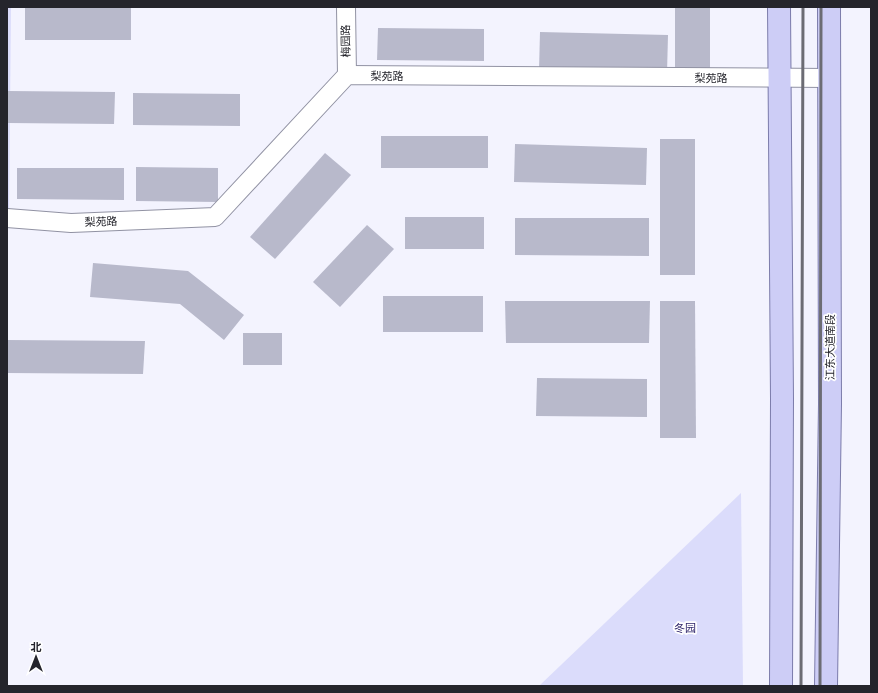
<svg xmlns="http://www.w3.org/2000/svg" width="878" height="693" viewBox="0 0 878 693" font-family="Roboto,'Noto Sans SC',sans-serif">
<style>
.green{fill:#dbdcfb}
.building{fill:#b8b9cb}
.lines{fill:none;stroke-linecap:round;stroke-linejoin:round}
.minor-casing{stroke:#9192a3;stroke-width:20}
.primary-casing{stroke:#7c7cab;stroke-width:24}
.minor{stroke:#fff;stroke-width:18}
.primary{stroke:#cdcdf6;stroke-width:22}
.rail{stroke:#6c6c74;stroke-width:3}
.labels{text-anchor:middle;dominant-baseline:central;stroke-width:3.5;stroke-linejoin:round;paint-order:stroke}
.street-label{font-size:11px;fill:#25252c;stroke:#fff}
.park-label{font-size:11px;fill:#2e246a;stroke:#fff}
</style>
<rect width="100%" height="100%" fill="#f3f3fe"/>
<g class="green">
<polygon points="7,7 11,7 9,218 7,218"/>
<polygon points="741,493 743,686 539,686"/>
</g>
<g class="building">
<rect x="675" y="7" width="35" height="66"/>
<rect x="25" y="8" width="106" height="32"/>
<polygon points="378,28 484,29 484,61 377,60"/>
<polygon points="540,32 668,35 667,73 539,71"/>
<polygon points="8,91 115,92 114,124 8,123"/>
<polygon points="133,93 240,94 240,126 133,125"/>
<rect x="381" y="136" width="107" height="32"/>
<rect x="660" y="139" width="35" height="136"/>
<polygon points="515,144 647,148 646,185 514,182"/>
<polygon points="325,153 351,175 275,259 250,237"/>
<polygon points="136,167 218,168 218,202 136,201"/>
<polygon points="17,168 124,168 124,200 17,199"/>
<rect x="405" y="217" width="79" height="32"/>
<polygon points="515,218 649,218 649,256 515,255"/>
<polygon points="367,225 394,249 340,307 313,282"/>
<polygon points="93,263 188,271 244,315 224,340 180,304 90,297"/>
<rect x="383" y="296" width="100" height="36"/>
<polygon points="505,301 650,301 649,343 506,343"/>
<polygon points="660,301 695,301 696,438 660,438"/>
<rect x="243" y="333" width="39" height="32"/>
<polygon points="7,340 145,341 143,374 7,373"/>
<polygon points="537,378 647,379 647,417 536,416"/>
</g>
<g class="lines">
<g class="minor-casing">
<g id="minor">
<polyline points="346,7 347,75"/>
<polyline points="7,218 71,223 215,217 347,75 829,78"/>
</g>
</g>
<g class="primary-casing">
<g id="primary">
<polyline points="779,7 782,398 781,686"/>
<polyline points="826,686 830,404 829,7"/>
</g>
</g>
<use href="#minor" class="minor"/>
<use href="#primary" class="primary"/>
<g class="rail">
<polyline points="801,686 803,7"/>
<polyline points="820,686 821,7"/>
</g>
</g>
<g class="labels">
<g class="street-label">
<text transform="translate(346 41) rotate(-91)">梅园路</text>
<text x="387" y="76">梨苑路</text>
<text x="711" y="78">梨苑路</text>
<text transform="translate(101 222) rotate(-2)">梨苑路</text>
<text transform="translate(830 347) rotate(-90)">江东大道南段</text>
</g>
<g class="park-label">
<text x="685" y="628">冬园</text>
</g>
</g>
<rect width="878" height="693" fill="none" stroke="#25252c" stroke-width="16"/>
<g transform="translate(36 657)" stroke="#ffffff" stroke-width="3" paint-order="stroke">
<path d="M0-3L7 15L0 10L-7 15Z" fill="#25252c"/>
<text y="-6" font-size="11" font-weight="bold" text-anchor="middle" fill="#25252c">北</text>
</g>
</svg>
